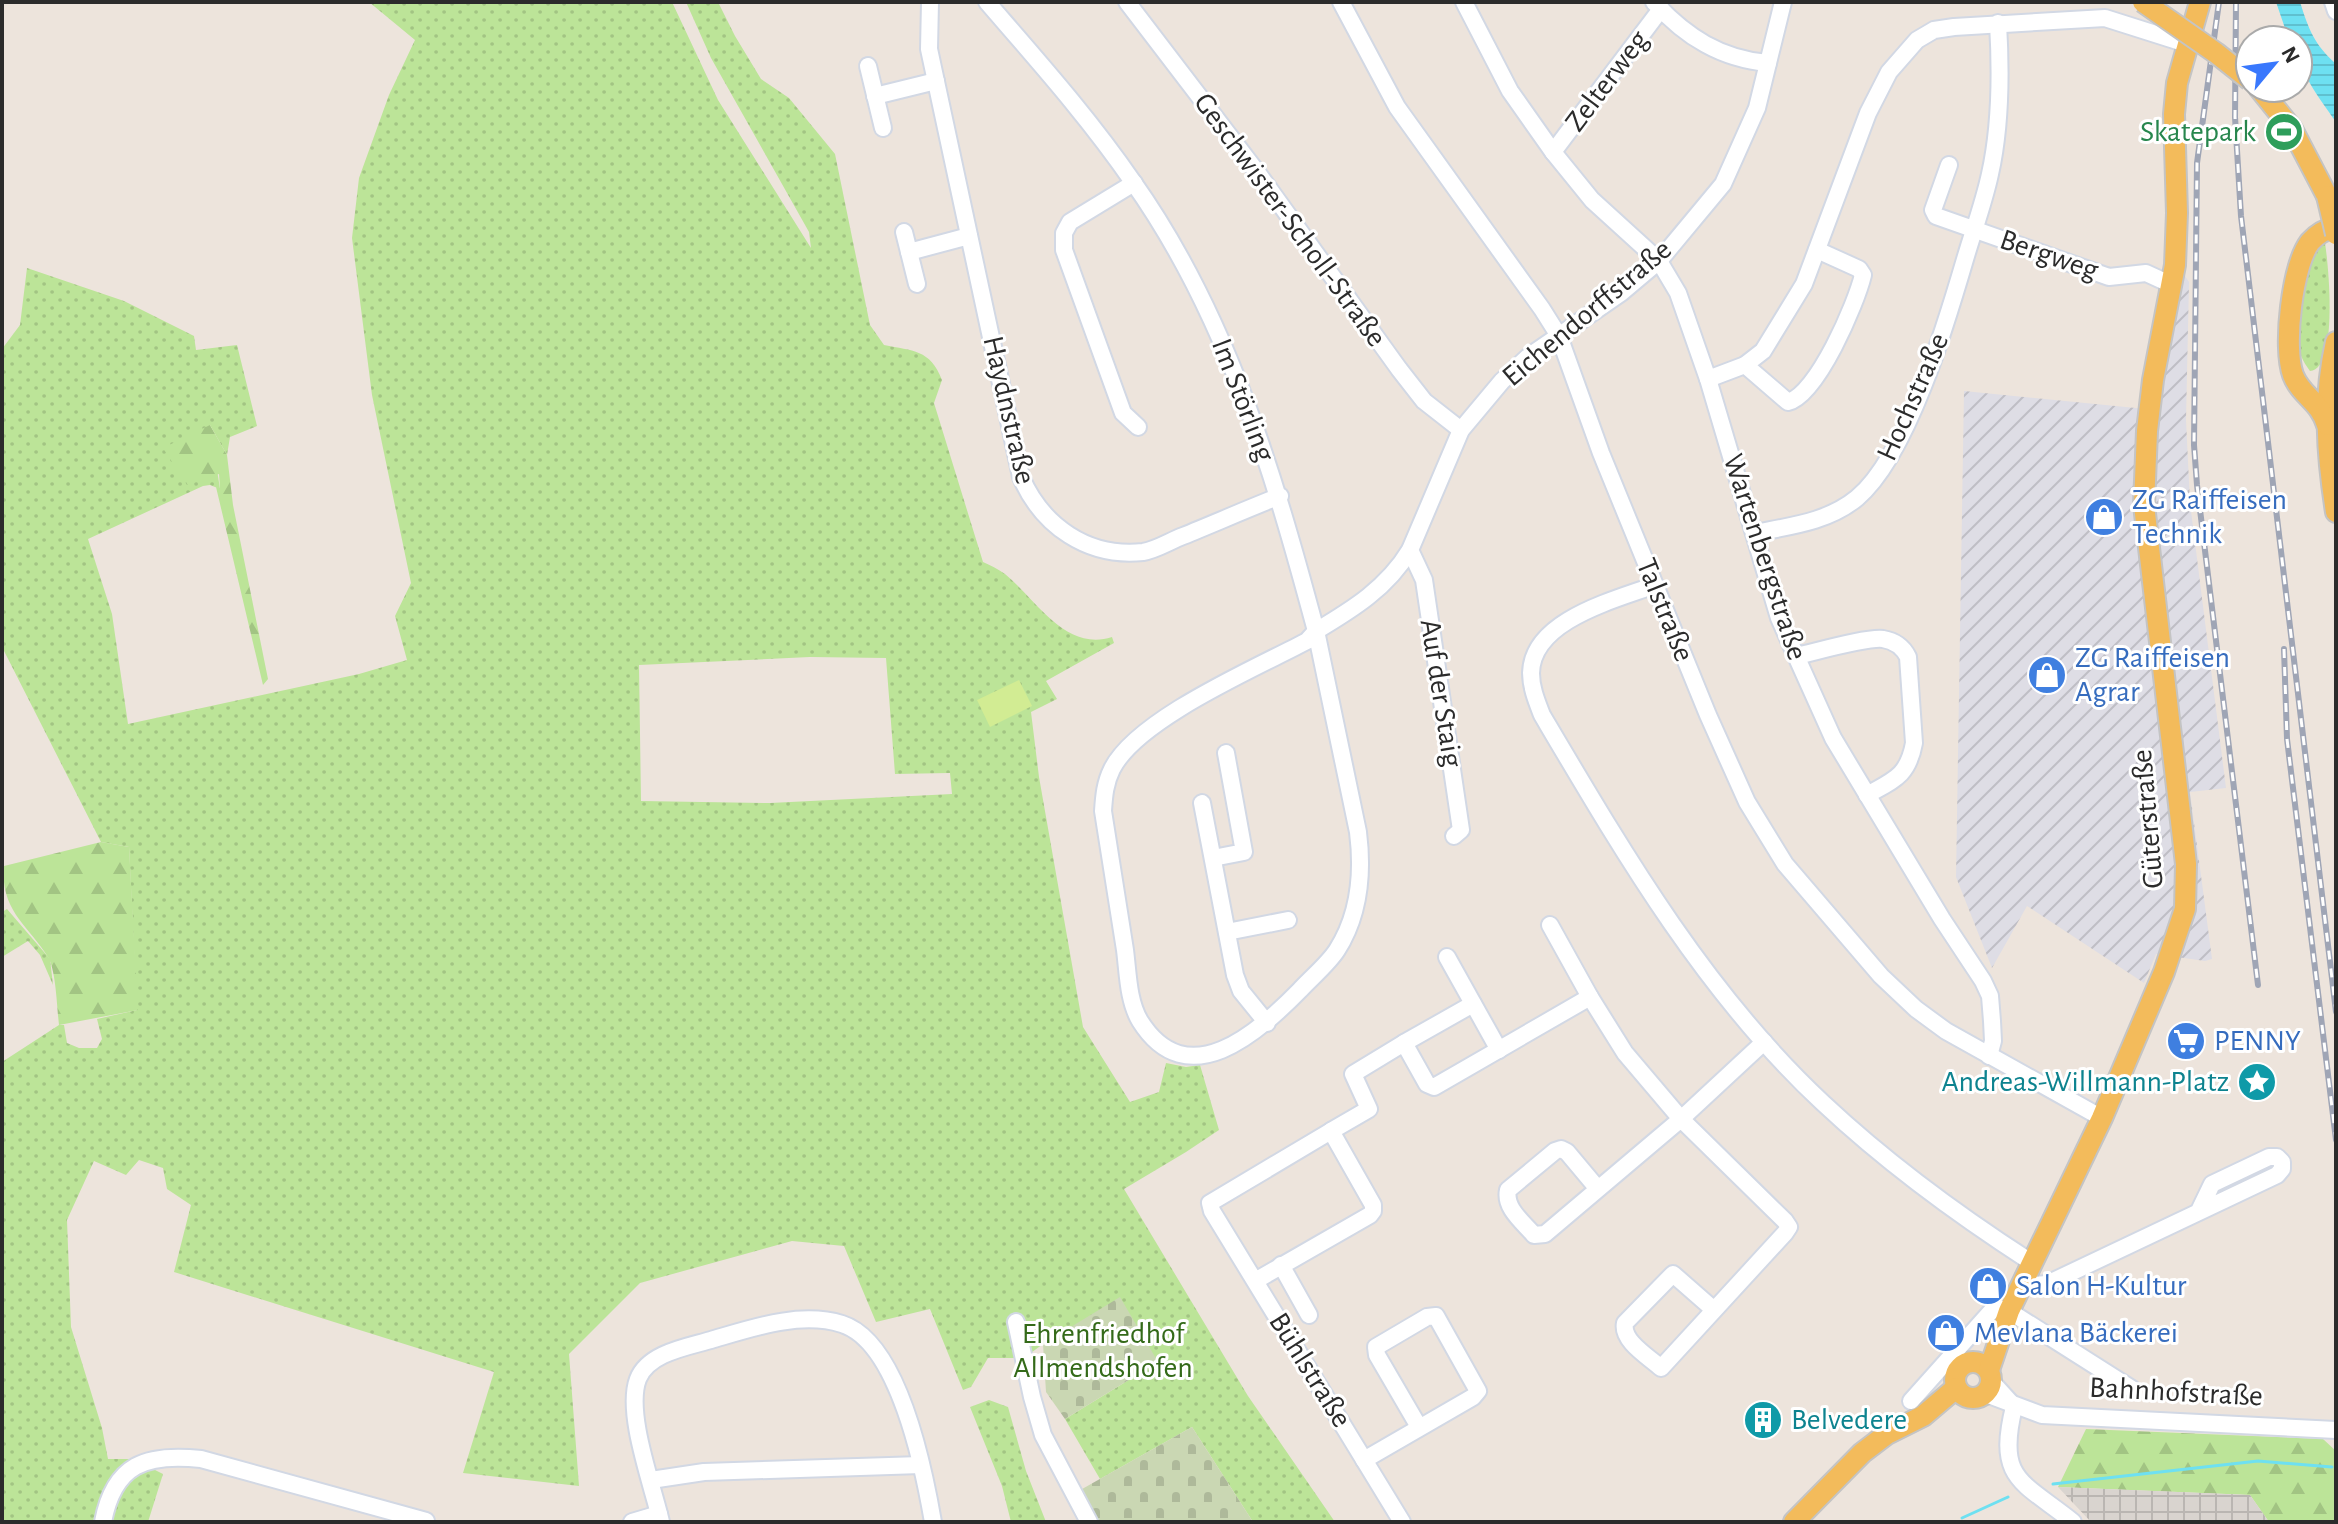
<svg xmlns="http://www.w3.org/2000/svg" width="2338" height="1524" viewBox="0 0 2338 1524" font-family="'Alegreya Sans',sans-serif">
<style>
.industrial{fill:url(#industrial-furrows)}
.grass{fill:url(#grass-dots);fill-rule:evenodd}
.forest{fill:url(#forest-firs)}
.cemetery{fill:url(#cemetery-stones)}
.pitch{fill:#d2ec93}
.plaza{fill:url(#plaza-grid)}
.water{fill:url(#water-rules)}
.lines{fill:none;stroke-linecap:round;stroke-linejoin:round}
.stream{stroke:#6ee0f1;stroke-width:3}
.minor-casing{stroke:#d2d8e4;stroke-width:20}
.major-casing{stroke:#c4c4c4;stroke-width:24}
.minor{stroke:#fff;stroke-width:16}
.major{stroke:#f3bb5b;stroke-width:20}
.rail-casing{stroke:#9fa5b5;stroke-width:6}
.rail{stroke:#fff;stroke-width:3;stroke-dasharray:9;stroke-linecap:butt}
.major-bridge-casing{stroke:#c4c4c4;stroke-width:24;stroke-linecap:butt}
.major-bridge{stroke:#f3bb5b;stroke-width:20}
.labels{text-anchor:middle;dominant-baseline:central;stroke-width:6;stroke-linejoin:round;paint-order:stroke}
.street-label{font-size:30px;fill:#2b2b2b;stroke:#fff}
.leisure-label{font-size:30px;fill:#27864d;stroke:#fff;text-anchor:end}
.shop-label{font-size:30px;fill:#366cbe;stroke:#fff;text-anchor:start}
.culture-label{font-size:30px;fill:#0d838f;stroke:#fff;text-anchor:end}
.park-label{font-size:30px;fill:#346a19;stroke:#fff}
</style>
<defs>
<pattern id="industrial-furrows" width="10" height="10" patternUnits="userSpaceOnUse" patternTransform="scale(2)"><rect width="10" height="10" fill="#dedde5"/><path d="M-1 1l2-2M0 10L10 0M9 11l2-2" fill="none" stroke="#bfbec5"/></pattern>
<pattern id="grass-dots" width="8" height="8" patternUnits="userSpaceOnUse" patternTransform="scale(2)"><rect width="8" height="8" fill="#bce498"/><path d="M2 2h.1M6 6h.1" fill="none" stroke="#a2c483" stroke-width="1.8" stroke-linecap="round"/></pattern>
<pattern id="forest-firs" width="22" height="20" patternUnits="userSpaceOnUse" patternTransform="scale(2)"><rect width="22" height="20" fill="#bce498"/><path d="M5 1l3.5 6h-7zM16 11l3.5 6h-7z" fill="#a2c483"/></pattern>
<pattern id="cemetery-stones" width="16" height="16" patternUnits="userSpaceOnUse" patternTransform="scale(2)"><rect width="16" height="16" fill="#cad7b3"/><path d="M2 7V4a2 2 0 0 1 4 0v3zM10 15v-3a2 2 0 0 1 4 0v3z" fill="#aeb99a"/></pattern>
<pattern id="plaza-grid" width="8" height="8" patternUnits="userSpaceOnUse" patternTransform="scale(2)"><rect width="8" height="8" fill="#d9d4cf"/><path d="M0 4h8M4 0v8" fill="none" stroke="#bab6b2"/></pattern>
<pattern id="water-rules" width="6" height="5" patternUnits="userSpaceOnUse" patternTransform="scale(2)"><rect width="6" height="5" fill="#6ee0f1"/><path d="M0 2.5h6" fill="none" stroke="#5fc0cf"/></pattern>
</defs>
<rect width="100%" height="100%" fill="#ede4dc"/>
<polygon class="industrial" points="2179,267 2189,282 2186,420 2190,503 2226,788 2190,792 2212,959 2205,961 2156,954 2144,983 2027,906 1992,968 1956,877 1964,391 2156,410"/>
<g class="grass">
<path d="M369 2H672L718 100 811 248 809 232 711 58 686 2H718L735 36 761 79 789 98 835 154 870 325 884 345C913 351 930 349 942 380L934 403 983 562C990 565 998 569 1005 574 1036 599 1065 652 1112 637L1114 643 1046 681 1057 699 1031 712 1039 777 1083 1027 1130 1102 1159 1092 1166 1063 1186 1067 1200 1065 1219 1130 1186 1152 1124 1189 1248 1396 1335 1522H1253L1192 1427 1100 1479 1065 1419 1158 1362 1043 1344 1024 1358H988L971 1387 963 1390 930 1309 876 1322 844 1246 792 1241 640 1283 569 1354 579 1486 463 1473 494 1372 174 1272 191 1205 167 1189 163 1168 139 1160 126 1175 94 1161 67 1220 71 1327 102 1428 108 1459H133L163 1474 148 1522H2V1062L59 1025H64L67 1043 79 1048H97L102 1039 97 1019 137 1010 129 847 101 842 2 647V349L20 325 27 268 124 301 194 336 196 350 237 345 257 426 230 437 227 455 210 425 220 489 210 485 203 486 88 539 112 614 128 724 359 674 407 660 395 616 411 583 372 395 352 238 359 178 389 95 415 40ZM810 657 886 658 895 774 950 773 952 794 770 803 641 801 639 665Z"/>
<path d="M2325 243C2329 268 2338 369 2310 371 2303 362 2299 353 2297 342 2293 320 2305 256 2325 243Z"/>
<polygon points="7,909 50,959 53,985 40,955 28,941 2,957 2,912"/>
<polygon points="989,1400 1008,1407 1026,1471 1046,1522 1011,1522 1002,1486 970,1407"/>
</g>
<g class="forest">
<polygon points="210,425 227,455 233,505 268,679 263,685 216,487 220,488 219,474 187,485 163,448"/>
<path d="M101 842 129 847 138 1010 59 1025C57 1008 56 970 48 957 29 926 0 911 4 866Z"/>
<polygon points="2086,1429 2323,1439 2336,1451 2336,1522 2269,1522 2250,1495 2058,1487"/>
</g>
<g class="cemetery">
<polygon points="1120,1297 1158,1362 1065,1419 1046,1392 1043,1344"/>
<polygon points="1192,1427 1253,1522 1092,1522 1075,1493"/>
</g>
<polygon class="pitch" points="1019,680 1032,706 990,727 977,700"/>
<polygon class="plaza" points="2058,1487 2250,1495 2269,1522 2091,1522"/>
<path class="water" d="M2276 2H2300C2309 30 2314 44 2336 64V122C2318 96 2298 73 2298 40H2289Z"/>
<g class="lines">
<g class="stream">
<polyline points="2053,1484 2258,1461 2332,1467"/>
<polyline points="1962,1518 2008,1497"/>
</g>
<g class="minor-casing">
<g id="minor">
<path d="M930 2 929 49 1021 477C1042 526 1088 558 1143 552 1156 550 1170 541 1183 536 1215 523 1247 509 1280 496"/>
<path d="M987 2C1038 61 1089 118 1133 182 1228 316 1274 475 1316 631 1353 609 1387 588 1410 550L1461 430 1502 381 1528 357 1621 293 1659 261 1723 184 1757 108 1783 2"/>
<polyline points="1127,2 1257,172 1399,369 1424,401 1461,430"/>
<polyline points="1341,2 1397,107 1542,309 1559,336 1601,453 1708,715 1747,802 1785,864 1881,976 1916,1009 1946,1031 2102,1118"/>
<polyline points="1464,2 1510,91 1553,152 1592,200 1659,261 1678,293 1708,379 1779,618 1833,738 1942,919 1983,981 1990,996 1992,1021 1993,1041 1989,1056"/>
<path d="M1654 2C1686 37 1721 59 1768 63"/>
<polyline points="2333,2 2336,11"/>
<polyline points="868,66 883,128"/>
<polyline points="875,96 936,81"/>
<polyline points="1553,152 1661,9"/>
<polyline points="1949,165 1933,210 1936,216 2109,277 2146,273 2170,284"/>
<polyline points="1134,183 1070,222 1064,233 1064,250 1123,413 1138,427"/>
<polyline points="904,232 917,284"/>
<polyline points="909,252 969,236"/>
<path d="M1745 365 1788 402C1817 395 1856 304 1863 275L1859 269 1817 250"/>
<polyline points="1708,379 1745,365 1763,351 1804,284 1868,113 1889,72 1917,40 1934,30 1954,27 2105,18 2187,44"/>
<path d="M1755 533C1790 526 1828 522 1857 498 1908 455 1947 321 1966 256 1974 229 1984 202 1990 174 2001 125 2001 73 1998 23"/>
<polyline points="1410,550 1424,580 1461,830 1454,836"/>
<path d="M1655 585C1615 600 1532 620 1531 673 1531 688 1537 702 1542 715 1623 852 1705 993 1823 1103 1887 1163 1958 1215 2031 1262"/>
<path d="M1316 631 1358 832C1363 872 1360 914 1337 950 1328 964 1312 977 1300 990 1258 1033 1187 1096 1140 1021 1128 1001 1128 973 1125 950 1118 904 1110 858 1103 811 1104 796 1105 783 1112 769 1137 719 1256 668 1307 641Z"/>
<path d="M1796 656C1815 652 1867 637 1883 639 1895 641 1903 647 1908 657L1914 743C1908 776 1894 780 1867 795"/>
<polyline points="1202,803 1235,975 1241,991 1267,1023"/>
<polyline points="1213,858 1244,852 1226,753"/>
<polyline points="1550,925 1590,997 1625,1053 1681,1119 1764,1042"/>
<polyline points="1227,932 1288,920"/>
<polyline points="1447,957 1499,1050"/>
<polyline points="1404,1043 1473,1004"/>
<polyline points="1331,1131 1369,1109 1353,1074 1404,1043 1427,1084 1434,1087 1590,997"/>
<path d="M1598 1189 1567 1152 1561 1149 1555 1151 1508 1190C1504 1208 1523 1222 1534 1235L1545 1234 1681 1119 1785 1221 1789 1227 1785 1233 1661 1368C1649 1357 1621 1341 1625 1323L1673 1274 1713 1309"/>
<polyline points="1281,1265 1309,1315"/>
<polyline points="2023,1280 2034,1285 2047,1284 2277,1175 2282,1169 2282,1162 2277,1157 2269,1157 2212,1184 2199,1211"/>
<path d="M1255 1281 1370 1215 1373 1211V1205L1331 1131 1210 1203 1212 1211C1275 1315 1339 1418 1402 1522"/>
<polyline points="1016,1322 1032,1397 1043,1435 1089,1522"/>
<polyline points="1992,1382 2011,1403"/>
<polyline points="1986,1394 2042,1415 2336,1430"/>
<polyline points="1911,1401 1995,1307 2009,1311 2132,1389"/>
<path d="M2014 1407C1996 1480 2022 1481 2073 1522"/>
<polyline points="1364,1460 1473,1397 1478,1391 1436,1316 1427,1317 1376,1347 1377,1355 1419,1427"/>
<polyline points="651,1480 704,1472 921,1465"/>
<path d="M103 1522C114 1464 146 1453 201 1459L426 1521"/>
<polyline points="632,1522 659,1514"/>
<path d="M661 1522C653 1486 625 1413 638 1379 648 1353 687 1347 711 1340 752 1328 800 1311 842 1324 899 1342 924 1470 933 1522"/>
</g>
</g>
<g class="major-casing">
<g id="major">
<polyline points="2259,88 2292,129 2327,196"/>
<path d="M2336 342C2323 399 2327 455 2336 512"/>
<path d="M2327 425C2320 401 2301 396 2293 375 2283 347 2292 266 2310 242 2317 234 2326 229 2336 227"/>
<circle cx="1973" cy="1380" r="18"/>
<polyline points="1989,1370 2009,1311 2102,1118 2164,972 2185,909 2186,864 2144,505 2147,431 2153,380 2175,265 2177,213 2174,114 2177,83 2200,2"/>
<polyline points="1794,1522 1862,1453 1887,1434 1923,1416 1956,1388"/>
</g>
</g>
<use href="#minor" class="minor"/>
<use href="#major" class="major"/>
<g class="rail-casing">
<g id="rail">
<polyline points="2219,2 2197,163 2194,445 2197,485 2258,985"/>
<polyline points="2236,2 2235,117 2241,216 2336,1012"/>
<polyline points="2284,649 2287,739 2336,1140"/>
</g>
</g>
<use href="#rail" class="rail"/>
<g class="major-bridge-casing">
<g id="major-bridge">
<polyline points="2143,2 2216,53 2250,80"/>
<polyline points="2327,196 2336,234"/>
</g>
</g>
<use href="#major-bridge" class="major-bridge"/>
</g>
<defs>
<g id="stadium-disc" transform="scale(2)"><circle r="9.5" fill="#2e9e5b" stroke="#fff"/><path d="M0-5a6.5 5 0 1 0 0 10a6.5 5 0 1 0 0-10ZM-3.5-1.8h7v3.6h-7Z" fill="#fff"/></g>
<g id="shop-disc" transform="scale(2)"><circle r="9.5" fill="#3f7fe0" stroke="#fff"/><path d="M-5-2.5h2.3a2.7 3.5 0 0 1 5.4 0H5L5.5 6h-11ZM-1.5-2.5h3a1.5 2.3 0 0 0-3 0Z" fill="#fff"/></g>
<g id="supermarket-disc" transform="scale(2)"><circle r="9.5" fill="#3f7fe0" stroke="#fff"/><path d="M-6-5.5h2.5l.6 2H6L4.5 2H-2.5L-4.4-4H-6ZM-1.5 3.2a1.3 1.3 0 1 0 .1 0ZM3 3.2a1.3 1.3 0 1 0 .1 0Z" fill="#fff"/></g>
<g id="sight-disc" transform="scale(2)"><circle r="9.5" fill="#0f9aa8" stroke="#fff"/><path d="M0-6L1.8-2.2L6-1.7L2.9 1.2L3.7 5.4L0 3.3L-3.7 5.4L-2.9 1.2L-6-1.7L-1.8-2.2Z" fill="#fff"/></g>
<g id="building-disc" transform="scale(2)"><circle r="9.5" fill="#0f9aa8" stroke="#fff"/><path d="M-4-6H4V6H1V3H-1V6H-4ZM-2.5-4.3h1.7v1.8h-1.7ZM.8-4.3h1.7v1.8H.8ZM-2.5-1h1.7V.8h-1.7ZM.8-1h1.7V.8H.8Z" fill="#fff"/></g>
</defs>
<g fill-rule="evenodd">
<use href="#stadium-disc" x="2284" y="132"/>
<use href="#shop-disc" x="2104" y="517"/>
<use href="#shop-disc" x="2047" y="675"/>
<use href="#supermarket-disc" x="2186" y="1041"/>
<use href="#sight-disc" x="2257" y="1082"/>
<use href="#shop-disc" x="1988" y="1286"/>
<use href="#shop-disc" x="1946" y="1333"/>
<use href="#building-disc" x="1763" y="1420"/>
</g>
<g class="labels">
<g class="street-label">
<text transform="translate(1607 81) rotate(-53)">Zelterweg</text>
<text transform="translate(1290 220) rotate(54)">Geschwister-Scholl-Straße</text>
<text transform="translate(2049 255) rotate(19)">Bergweg</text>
<text transform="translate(1587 313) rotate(-40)">Eichendorffstraße</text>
<text transform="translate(1913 397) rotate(-66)">Hochstraße</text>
<text transform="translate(1243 400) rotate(69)">Im Störling</text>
<text transform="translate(1009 410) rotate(77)">Haydnstraße</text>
<text transform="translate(1765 557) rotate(72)">Wartenbergstraße</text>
<text transform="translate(1665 610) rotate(68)">Talstraße</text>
<text transform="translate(1441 693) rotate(81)">Auf der Staig</text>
<text transform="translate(2148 819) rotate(-95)">Güterstraße</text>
<text transform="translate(1310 1370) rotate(58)">Bühlstraße</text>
<text transform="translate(2176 1392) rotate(3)">Bahnhofstraße</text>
</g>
<g class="leisure-label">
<text x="2256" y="132">Skatepark</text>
</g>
<g class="shop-label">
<text x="2132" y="500">ZG Raiffeisen<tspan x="2132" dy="34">Technik</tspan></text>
<text x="2075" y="658">ZG Raiffeisen<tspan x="2075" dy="34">Agrar</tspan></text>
<text x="2214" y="1041">PENNY</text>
<text x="2016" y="1286">Salon H-Kultur</text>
<text x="1974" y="1333">Mevlana Bäckerei</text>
</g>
<g class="culture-label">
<text x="2229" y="1082">Andreas-Willmann-Platz</text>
<text x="1791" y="1420" text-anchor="start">Belvedere</text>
</g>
<g class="park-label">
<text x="1103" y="1334">Ehrenfriedhof<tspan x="1103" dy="34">Allmendshofen</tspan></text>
</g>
</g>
<rect width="2338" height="1524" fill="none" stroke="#2b2b2b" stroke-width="8"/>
<g transform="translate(2274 64) rotate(61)"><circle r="38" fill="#ffffff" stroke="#aaaaaa" stroke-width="2"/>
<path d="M0-6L14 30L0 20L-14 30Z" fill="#3978fd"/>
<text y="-12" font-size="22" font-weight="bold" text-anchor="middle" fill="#2b2b2b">N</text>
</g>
</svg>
